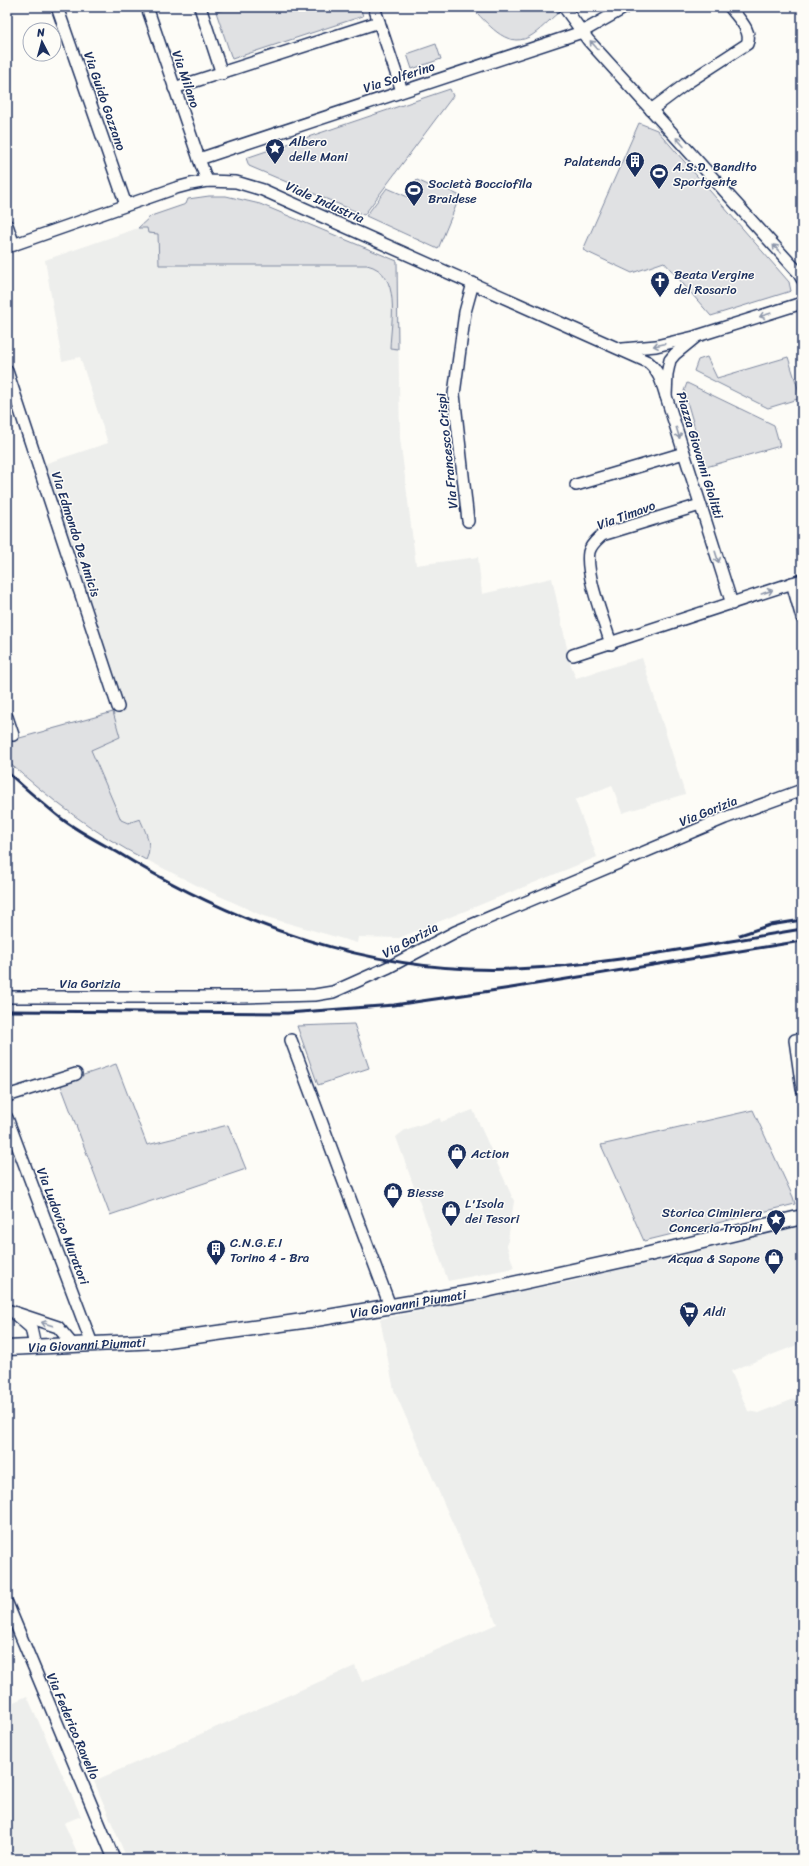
<svg xmlns="http://www.w3.org/2000/svg" width="809" height="1866" viewBox="0 0 809 1866" font-family="Sriracha,sans-serif">
<style>
.built{fill:#edeeec}
.green{fill:#e0e1e3;stroke:#7e88a0}
.lines{fill:none;stroke-linecap:round;stroke-linejoin:round}
.minor-casing{stroke:#1b2f5e;stroke-width:14}
.tertiary-casing{stroke:#1b2f5e;stroke-width:17}
.minor{stroke:#fdfcf7;stroke-width:11}
.tertiary{stroke:#fdfcf7;stroke-width:14}
.rail{stroke:#1b2f5e;stroke-width:3}
.oneway{stroke:#8c96aa}
.labels{text-anchor:middle;dominant-baseline:central;stroke-width:3;stroke-linejoin:round;paint-order:stroke}
.street-label{font-size:13px;fill:#1b2f5e;stroke:#fdfcf7}
.poi-label{font-size:13px;fill:#1b2f5e;stroke:#fdfcf7;text-anchor:start}
</style>
<rect width="100%" height="100%" fill="#fdfcf7"/>
<filter id="ink" filterUnits="userSpaceOnUse"><feTurbulence type="fractalNoise" baseFrequency=".025" numOctaves="2"/><feDisplacementMap in="SourceGraphic" scale="8" xChannelSelector="R" yChannelSelector="G"/><feConvolveMatrix kernelMatrix="1 2 1 2 8 2 1 2 1" color-interpolation-filters="sRGB"/></filter>
<g filter="url(#ink)">
<g class="built">
<polygon points="209,196 226,196 260,204 397,261 400,438 416,565 478,557 482,594 552,578 567,648 567,655 576,678 642,658 685,794 622,813 612,785 575,800 597,857 399,938 358,937 357,943 263,916 202,888 141,857 61,807 7,761 7,741 124,708 44,464 108,443 80,357 62,361 45,260 138,228 151,216 186,204 188,199"/>
<polygon points="473,1110 514,1201 507,1246 514,1268 448,1281 396,1137 405,1130 440,1118 441,1122"/>
<polygon points="802,1223 802,1343 731,1371 748,1411 758,1413 802,1396 802,1859 127,1859 94,1781 355,1666 362,1682 497,1624 394,1390 380,1319 573,1281"/>
<polygon points="27,1696 81,1816 64,1823 80,1859 7,1859 7,1705"/>
</g>
<g class="green">
<polygon points="231,7 360,7 363,16 232,59 216,12"/>
<path d="M471 7H554L558 13C549 20 540 31 529 37 505 49 487 22 471 7Z"/>
<polygon points="436,44 441,59 412,69 407,54"/>
<polygon points="450,89 453,96 364,215 249,166 246,158"/>
<polygon points="639,123 657,130 789,282 791,291 711,316 664,262 632,273 583,250"/>
<polygon points="417,180 439,190 440,186 460,196 438,249 366,216 387,188 408,197"/>
<path d="M209 196H226L260 204 397 261 398 349 390 348C391 321 402 273 367 265H159L158 234 148 233 147 228H138L151 216 186 204 188 199Z"/>
<polygon points="707,357 717,378 788,357 801,398 768,408 694,371 698,360"/>
<polygon points="687,383 774,425 780,446 706,467 684,391"/>
<path d="M113 712 120 737 91 750 121 820 128 823 140 819C146 833 153 845 146 860 95 834 50 799 7 761V736L9 741Z"/>
<polygon points="354,1024 369,1068 318,1085 297,1026"/>
<polygon points="116,1064 147,1145 228,1125 246,1169 110,1215 60,1083"/>
<polygon points="753,1110 793,1197 795,1204 644,1241 601,1145"/>
</g>
<g class="lines">
<g class="minor-casing">
<g id="minor">
<polyline points="57,7 126,205"/>
<polyline points="147,7 199,159"/>
<polyline points="200,7 222,74"/>
<polyline points="374,7 402,91"/>
<polyline points="564,7 588,40 798,272 802,279"/>
<polyline points="174,88 379,22"/>
<path d="M651 110 687 83 747 44C753 31 737 17 730 7"/>
<polyline points="207,181 199,159 582,32 626,7"/>
<polyline points="7,225 14,245"/>
<path d="M7 247 176 188 191 184 207 181 236 182 263 190 648 362C659 371 662 383 666 396"/>
<polyline points="623,349 656,346 694,337"/>
<polyline points="7,371 118,707"/>
<polyline points="576,485 684,453"/>
<polyline points="468,521 454,394 465,312 473,283"/>
<polyline points="792,583 802,618"/>
<polyline points="732,604 666,396 667,374 670,360 675,354 697,336 802,303"/>
<path d="M611 644C604 621 585 574 589 552 591 544 597 540 602 535L700 505"/>
<polyline points="573,655 802,580"/>
<polyline points="7,717 13,735"/>
<polyline points="7,997 244,997 315,995 333,992 389,967 455,932 725,818 802,790"/>
<polyline points="802,1039 795,1040 802,1089"/>
<polyline points="291,1040 390,1306"/>
<polyline points="7,1096 76,1074"/>
<polyline points="7,1118 92,1344"/>
<polyline points="7,1310 58,1327 72,1344"/>
<polyline points="17,1316 31,1328 35,1346"/>
<polyline points="7,1603 114,1859"/>
</g>
</g>
<g class="tertiary-casing">
<g id="tertiary">
<path id="s1" d="M7 1348 160 1341 310 1320 486 1290 641 1256 802 1217"/>
</g>
</g>
<use href="#minor" class="minor"/>
<use href="#tertiary" class="tertiary"/>
<g class="rail">
<path d="M7 772C25 788 43 804 62 819 79 832 99 842 117 852 235 925 374 975 515 969 611 965 707 944 802 929"/>
<polyline points="740,935 770,925 802,920"/>
<polyline points="7,1011 287,1013 394,1005 511,988 802,941"/>
</g>
</g>
<defs><path id="oneway-shaft" d="M-6 0H5M1.5-3L5.5 0L1.5 3" fill="none" stroke-width="1.6" stroke-linecap="round" stroke-linejoin="round"/></defs>
<g class="oneway">
<use href="#oneway-shaft" transform="translate(594 45) rotate(-132)"/>
<use href="#oneway-shaft" transform="translate(680 142) rotate(-132)"/>
<use href="#oneway-shaft" transform="translate(777 249) rotate(-133)"/>
<use href="#oneway-shaft" transform="translate(765 315) rotate(162)"/>
<use href="#oneway-shaft" transform="translate(659 345) rotate(168)"/>
<use href="#oneway-shaft" transform="translate(678 433) rotate(73)"/>
<use href="#oneway-shaft" transform="translate(717 557) rotate(72)"/>
<use href="#oneway-shaft" transform="translate(767 592) rotate(-19)"/>
<use href="#oneway-shaft" transform="translate(47 1324) rotate(-162)"/>
</g>
</g>
<defs>
<g id="sight-pin" transform="scale(1)"><path d="M0 17L-7.5 6A9.5 9.5 0 1 1 7.5 6Z" fill="#1b2f5e" stroke="#fdfcf7"/><path d="M0-6L1.8-2.2L6-1.7L2.9 1.2L3.7 5.4L0 3.3L-3.7 5.4L-2.9 1.2L-6-1.7L-1.8-2.2Z" fill="#fff"/></g>
<g id="building-pin" transform="scale(1)"><path d="M0 17L-7.5 6A9.5 9.5 0 1 1 7.5 6Z" fill="#1b2f5e" stroke="#fdfcf7"/><path d="M-4-6H4V6H1V3H-1V6H-4ZM-2.5-4.3h1.7v1.8h-1.7ZM.8-4.3h1.7v1.8H.8ZM-2.5-1h1.7V.8h-1.7ZM.8-1h1.7V.8H.8Z" fill="#fff"/></g>
<g id="stadium-pin" transform="scale(1)"><path d="M0 17L-7.5 6A9.5 9.5 0 1 1 7.5 6Z" fill="#1b2f5e" stroke="#fdfcf7"/><path d="M0-5a6.5 5 0 1 0 0 10a6.5 5 0 1 0 0-10ZM-3.5-1.8h7v3.6h-7Z" fill="#fff"/></g>
<g id="church-pin" transform="scale(1)"><path d="M0 17L-7.5 6A9.5 9.5 0 1 1 7.5 6Z" fill="#1b2f5e" stroke="#fdfcf7"/><path d="M-1.2-6h2.4v3.5h3.3v2.4h-3.3V6h-2.4V-.1h-3.3v-2.4h3.3Z" fill="#fff"/></g>
<g id="shop-pin" transform="scale(1)"><path d="M0 17L-7.5 6A9.5 9.5 0 1 1 7.5 6Z" fill="#1b2f5e" stroke="#fdfcf7"/><path d="M-5-2.5h2.3a2.7 3.5 0 0 1 5.4 0H5L5.5 6h-11ZM-1.5-2.5h3a1.5 2.3 0 0 0-3 0Z" fill="#fff"/></g>
<g id="supermarket-pin" transform="scale(1)"><path d="M0 17L-7.5 6A9.5 9.5 0 1 1 7.5 6Z" fill="#1b2f5e" stroke="#fdfcf7"/><path d="M-6-5.5h2.5l.6 2H6L4.5 2H-2.5L-4.4-4H-6ZM-1.5 3.2a1.3 1.3 0 1 0 .1 0ZM3 3.2a1.3 1.3 0 1 0 .1 0Z" fill="#fff"/></g>
</defs>
<g fill-rule="evenodd">
<use href="#sight-pin" x="275" y="148"/>
<use href="#building-pin" x="635" y="161"/>
<use href="#stadium-pin" x="659" y="173"/>
<use href="#stadium-pin" x="414" y="190"/>
<use href="#church-pin" x="660" y="281"/>
<use href="#shop-pin" x="457" y="1153"/>
<use href="#shop-pin" x="393" y="1192"/>
<use href="#shop-pin" x="451" y="1210"/>
<use href="#sight-pin" x="776" y="1219"/>
<use href="#building-pin" x="216" y="1249"/>
<use href="#shop-pin" x="774" y="1258"/>
<use href="#supermarket-pin" x="689" y="1311"/>
</g>
<g class="labels">
<g class="street-label">
<text transform="translate(399 77) rotate(-18)">Via Solferino</text>
<text transform="translate(186 79) rotate(71)">Via Milano</text>
<text transform="translate(105 101) rotate(71)">Via Guido Gozzano</text>
<text transform="translate(325 202) rotate(24)">Viale Industria</text>
<text transform="translate(447 451) rotate(-96)">Via Francesco Crispi</text>
<text transform="translate(700 455) rotate(73)">Piazza Giovanni Giolitti</text>
<text transform="translate(626 515) rotate(-20)">Via Timavo</text>
<text transform="translate(76 534) rotate(72)">Via Edmondo De Amicis</text>
<text transform="translate(708 811) rotate(-22)">Via Gorizia</text>
<text transform="translate(410 940) rotate(-28)">Via Gorizia</text>
<text x="90" y="983">Via Gorizia</text>
<text transform="translate(63 1226) rotate(69)">Via Ludovico Muratori</text>
<text stroke="none"><textPath href="#s1" startOffset="404">Via Giovanni Piumati</textPath></text>
<text stroke="none"><textPath href="#s1" startOffset="80">Via Giovanni Piumati</textPath></text>
<text transform="translate(73 1726) rotate(67)">Via Federico Ravello</text>
</g>
<g class="poi-label">
<text x="289" y="141">Albero<tspan x="289" dy="15">delle Mani</tspan></text>
<text x="621" y="161" text-anchor="end">Palatenda</text>
<text x="673" y="166">A.S.D. Bandito<tspan x="673" dy="15">Sportgente</tspan></text>
<text x="428" y="183">Società Bocciofila<tspan x="428" dy="15">Braidese</tspan></text>
<text x="674" y="274">Beata Vergine<tspan x="674" dy="15">del Rosario</tspan></text>
<text x="471" y="1153">Action</text>
<text x="407" y="1192">Biesse</text>
<text x="465" y="1203">L'Isola<tspan x="465" dy="15">dei Tesori</tspan></text>
<text x="762" y="1212" text-anchor="end">Storica Ciminiera<tspan x="762" dy="15">Conceria Tropini</tspan></text>
<text x="230" y="1242">C.N.G.E.I<tspan x="230" dy="15">Torino 4 - Bra</tspan></text>
<text x="760" y="1258" text-anchor="end">Acqua &amp; Sapone</text>
<text x="703" y="1311">Aldi</text>
</g>
</g>
<rect width="809" height="1866" fill="none" stroke="#fdfcf7" stroke-width="24"/>
<rect x="12" y="12" width="785" height="1842" fill="none" stroke="#1b2f5e" stroke-width="1.5" filter="url(#ink)"/>
<g transform="translate(42 42) rotate(354)"><circle r="19" fill="#fdfcf7" stroke="#a3aaba"/>
<path d="M0-3L7 15L0 10L-7 15Z" fill="#1b2f5e"/>
<text y="-6" font-size="11" font-weight="bold" text-anchor="middle" fill="#1b2f5e">N</text>
</g>
</svg>
